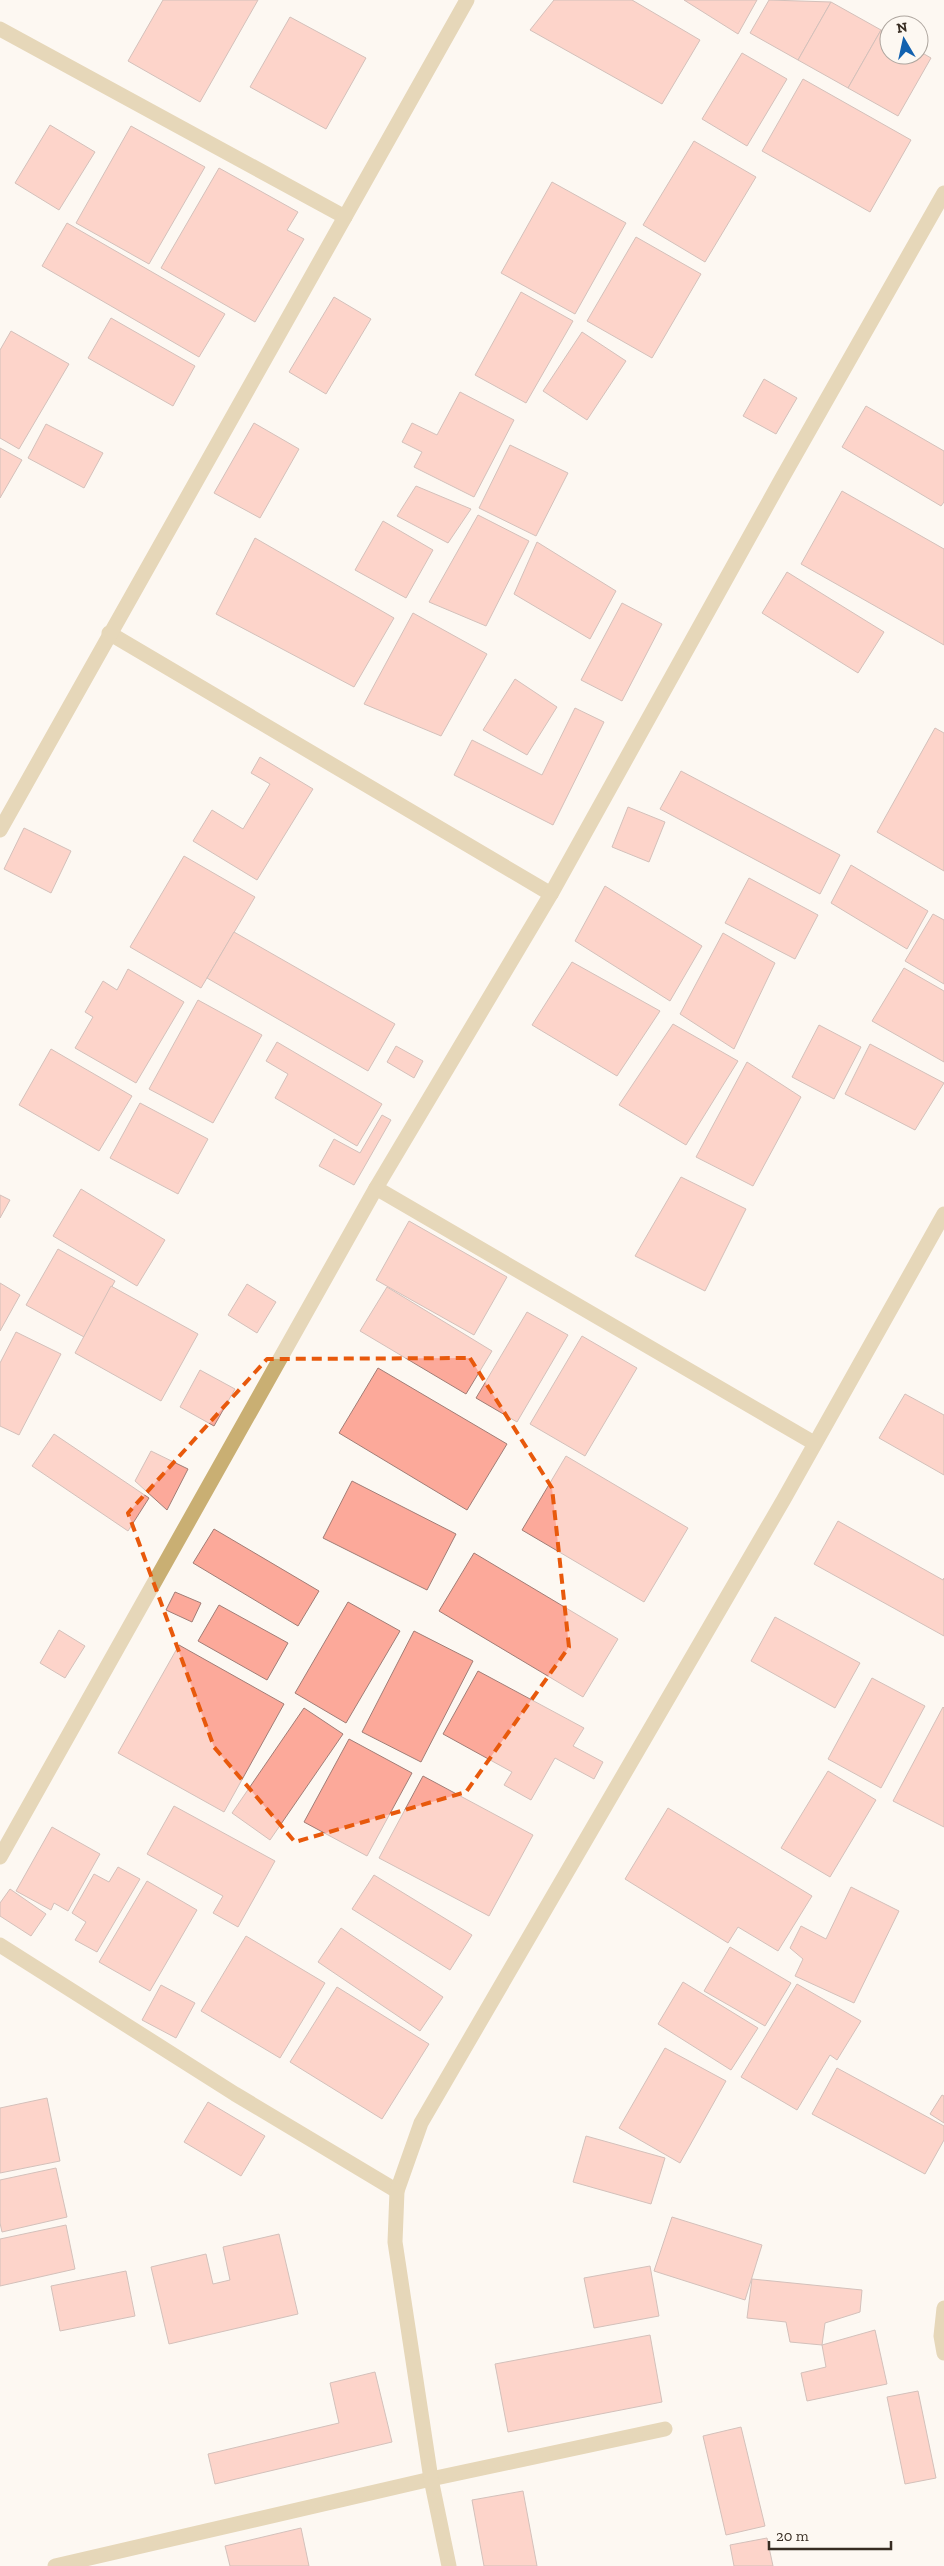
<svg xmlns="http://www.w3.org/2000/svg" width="944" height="2566" viewBox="0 0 944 2566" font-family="'Zilla Slab',serif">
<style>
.building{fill:#fca99a;stroke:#a17d76}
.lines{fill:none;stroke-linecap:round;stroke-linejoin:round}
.minor{stroke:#c9af73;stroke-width:15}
.marked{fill:none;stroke:#e8590c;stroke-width:4;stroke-dasharray:10 6;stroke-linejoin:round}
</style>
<rect width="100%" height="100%" fill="#fdf8f2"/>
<g class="building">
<polygon points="163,0 258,0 200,102 128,61"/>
<polygon points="554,0 632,0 700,40 662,104 530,30"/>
<polygon points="684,0 757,0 738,34"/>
<polygon points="769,0 831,2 798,60 750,33"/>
<polygon points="831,2 881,30 848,88 798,60"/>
<polygon points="290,17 366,58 326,129 250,87"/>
<polygon points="881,30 889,34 889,55 919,55 919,51 931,58 898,116 848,88"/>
<polygon points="742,53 787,79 747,146 702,119"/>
<polygon points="803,79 911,140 870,212 762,151"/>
<polygon points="50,125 95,152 59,210 15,183"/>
<polygon points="131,126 205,167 149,264 76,223"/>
<polygon points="694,141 756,177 705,262 643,225"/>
<polygon points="219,168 298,212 287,230 304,239 255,322 161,268"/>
<polygon points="552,182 626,223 575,314 501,273"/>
<polygon points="67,223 225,314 199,357 42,266"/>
<polygon points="636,237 701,274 652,358 587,321"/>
<polygon points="521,292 573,321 526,403 475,375"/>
<polygon points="334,297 371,319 326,394 289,372"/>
<polygon points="111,318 195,366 173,406 88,358"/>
<polygon points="11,331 69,364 19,449 0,438 0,350"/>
<polygon points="582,332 626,361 587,420 543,391"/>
<polygon points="764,379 797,398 776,434 743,416"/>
<polygon points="460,392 514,420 474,497 414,467 422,452 402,442 412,423 437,435"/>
<polygon points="866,406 944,451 944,502 941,506 842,447"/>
<polygon points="254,423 299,449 260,518 214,493"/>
<polygon points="46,424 103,453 84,488 28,458"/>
<polygon points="510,445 568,473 536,536 479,508"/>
<polygon points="0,448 22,460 0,498"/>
<polygon points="416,486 471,509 448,543 397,516"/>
<polygon points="842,491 944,549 944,645 801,564"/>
<polygon points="478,515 529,541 486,626 429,602"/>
<polygon points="383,521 433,550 406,598 355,570"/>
<polygon points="255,538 394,618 354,687 216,614"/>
<polygon points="537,542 616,591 590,639 514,594"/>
<polygon points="787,572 884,632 858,673 762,613"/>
<polygon points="622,603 662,624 622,701 581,680"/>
<polygon points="413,613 487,654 441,736 364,704"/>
<polygon points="515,679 557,707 527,755 483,730"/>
<polygon points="575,708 604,722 553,825 454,775 472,740 542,775"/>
<polygon points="935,728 944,733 944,871 877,832"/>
<polygon points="260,757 313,789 257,880 193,841 212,810 243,829 270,784 251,773"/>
<polygon points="681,771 840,855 820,894 660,809"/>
<polygon points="628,807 665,822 649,862 612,847"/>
<polygon points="24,828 71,851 51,893 4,869"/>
<polygon points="184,856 255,897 201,988 130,947"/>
<polygon points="851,865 928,911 907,949 831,903"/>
<polygon points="749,878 818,915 795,959 725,923"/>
<polygon points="605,886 702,946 670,1001 575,941"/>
<polygon points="933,914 944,920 944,984 905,961"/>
<polygon points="234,932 395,1024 368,1071 207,978"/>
<polygon points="723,933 775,963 734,1049 680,1014"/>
<polygon points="572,962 660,1011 617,1076 532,1025"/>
<polygon points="904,968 944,991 944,1062 872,1021"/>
<polygon points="128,969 184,1002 136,1083 75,1048 93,1017 85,1012 103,981 117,990"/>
<polygon points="198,1000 262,1035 213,1123 149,1089"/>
<polygon points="673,1024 738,1061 686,1145 619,1105"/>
<polygon points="819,1025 861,1047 834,1099 792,1077"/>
<polygon points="277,1042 382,1104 357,1146 275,1098 288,1074 266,1061"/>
<polygon points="870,1044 944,1083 915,1130 845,1094"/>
<polygon points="396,1046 423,1061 414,1078 387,1062"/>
<polygon points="51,1049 132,1096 99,1151 19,1105"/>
<polygon points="747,1062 801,1097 753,1186 696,1157"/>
<polygon points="140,1103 208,1139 178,1194 110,1158"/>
<polygon points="382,1115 391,1120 354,1185 319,1166 334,1139 360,1153"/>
<polygon points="681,1177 746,1209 705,1291 635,1256"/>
<polygon points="81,1189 165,1240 137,1286 53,1236"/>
<polygon points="0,1195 10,1200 0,1218"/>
<polygon points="409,1221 507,1277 474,1335 376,1280"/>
<polygon points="58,1249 115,1281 84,1337 26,1305"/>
<polygon points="0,1283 20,1295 0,1331"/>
<polygon points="247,1284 276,1302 257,1333 228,1315"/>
<polygon points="111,1286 198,1334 161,1401 75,1353"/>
<polygon points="387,1287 492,1351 466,1394 360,1331"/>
<polygon points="527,1312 568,1335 517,1422 476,1398"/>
<polygon points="16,1332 61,1354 19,1435 0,1426 0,1363"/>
<polygon points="582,1336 637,1368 585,1456 530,1424"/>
<polygon points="378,1368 507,1444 467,1510 339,1433"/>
<polygon points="200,1370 235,1389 214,1426 180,1407"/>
<polygon points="905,1394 944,1415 944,1475 879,1438"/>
<polygon points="54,1434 149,1498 128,1531 32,1466"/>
<polygon points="151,1451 188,1469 167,1510 135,1481"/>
<polygon points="566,1456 688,1528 644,1602 522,1530"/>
<polygon points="352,1481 456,1534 427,1590 323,1538"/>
<polygon points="838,1521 943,1580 944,1578 944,1636 814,1564"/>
<polygon points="214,1529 319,1591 298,1626 193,1563"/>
<polygon points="474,1553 618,1639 583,1697 439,1611"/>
<polygon points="175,1592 201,1603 192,1622 166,1610"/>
<polygon points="348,1602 400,1631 346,1723 295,1693"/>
<polygon points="219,1605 288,1643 267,1680 198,1641"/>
<polygon points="775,1617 860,1663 835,1708 751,1661"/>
<polygon points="59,1630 85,1646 65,1678 40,1663"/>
<polygon points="414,1631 473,1661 421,1762 362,1732"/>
<polygon points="179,1645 284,1704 224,1812 118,1753"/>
<polygon points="478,1671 584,1728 573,1746 603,1762 594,1779 555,1758 531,1800 504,1785 512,1772 443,1734"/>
<polygon points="872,1678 925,1706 881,1788 828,1759"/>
<polygon points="943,1707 944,1708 944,1827 893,1801"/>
<polygon points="304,1708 343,1734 270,1840 232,1813"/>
<polygon points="349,1739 412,1773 367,1856 304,1822"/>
<polygon points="828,1771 876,1800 830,1877 781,1848"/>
<polygon points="423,1776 533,1835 489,1916 379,1858"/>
<polygon points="174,1806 275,1861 238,1927 213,1913 223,1896 147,1854"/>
<polygon points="668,1808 812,1896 778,1951 738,1927 728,1943 625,1879"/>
<polygon points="52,1827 100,1854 68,1911 54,1903 51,1910 16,1891"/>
<polygon points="118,1867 140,1879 97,1952 75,1940 86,1922 72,1913 94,1874 109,1882"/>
<polygon points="374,1875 472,1935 450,1970 352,1909"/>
<polygon points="147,1881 197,1910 150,1991 99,1962"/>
<polygon points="851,1887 899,1911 854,2003 795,1976 803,1959 790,1948 801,1926 826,1939"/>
<polygon points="10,1889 46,1914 31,1936 0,1916 0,1903"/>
<polygon points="341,1928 443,1997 420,2031 318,1962"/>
<polygon points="246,1936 325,1983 280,2058 201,2011"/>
<polygon points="730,1947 791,1983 765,2026 704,1991"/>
<polygon points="683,1982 758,2028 731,2070 658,2024"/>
<polygon points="797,1984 861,2021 837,2060 830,2055 797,2110 741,2077"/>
<polygon points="161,1985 195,2003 176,2038 142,2020"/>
<polygon points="337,1987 429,2044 382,2119 290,2062"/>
<polygon points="665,2048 726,2081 680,2163 619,2128"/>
<polygon points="837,2068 944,2126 944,2140 925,2174 812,2114"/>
<polygon points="942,2095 944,2096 944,2123 930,2114"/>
<polygon points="47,2098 60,2161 0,2173 0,2108"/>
<polygon points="208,2102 265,2136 241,2176 184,2142"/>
<polygon points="586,2136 665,2158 651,2204 573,2182"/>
<polygon points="56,2168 67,2217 2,2232 0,2223 0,2180"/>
<polygon points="672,2217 762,2245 745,2300 654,2271"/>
<polygon points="66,2225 75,2269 0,2286 0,2239"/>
<polygon points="279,2234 298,2314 169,2344 151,2267 206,2254 213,2284 230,2280 223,2247"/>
<polygon points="650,2266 659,2316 594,2328 584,2278"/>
<polygon points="126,2271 135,2316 60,2331 51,2286"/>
<polygon points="752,2279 862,2290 860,2312 825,2323 822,2345 790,2342 786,2322 747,2318"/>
<polygon points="875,2330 887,2384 807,2401 801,2373 826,2367 822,2345"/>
<polygon points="650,2335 662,2402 508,2432 495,2364"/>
<polygon points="375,2372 392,2442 215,2484 208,2454 339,2423 330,2383"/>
<polygon points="918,2391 936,2478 905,2484 887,2397"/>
<polygon points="741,2427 765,2526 726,2535 703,2436"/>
<polygon points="523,2491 537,2566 484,2566 472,2500"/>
<polygon points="301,2528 309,2566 230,2566 225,2546"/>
<polygon points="767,2538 773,2566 734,2566 730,2545"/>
</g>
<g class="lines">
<g class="minor">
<polyline points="0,29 345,217"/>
<polyline points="109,633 551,894"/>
<polyline points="0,830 467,0"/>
<polyline points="376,1188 814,1443"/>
<polyline points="0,1857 376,1188 551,894 781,480 944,193"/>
<polyline points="0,1945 235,2094 397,2191"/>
<polyline points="944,2308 941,2336 944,2353"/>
<polyline points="55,2566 431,2479 665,2429"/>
<polyline points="449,2566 431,2479 395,2242 397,2191 421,2123 784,1499 944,1214"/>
</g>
</g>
<path d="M0 0H944V2566H0ZM470 1358 552 1488 569 1647 466 1792 295 1842 214 1747 128 1513 267 1359Z" fill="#fdf8f2" fill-opacity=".55" fill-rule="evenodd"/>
<path class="marked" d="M470 1358 552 1488 569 1647 466 1792 295 1842 214 1747 128 1513 267 1359Z"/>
<g transform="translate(904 40) rotate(351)"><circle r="24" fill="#fdf8f2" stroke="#aea69f"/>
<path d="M0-4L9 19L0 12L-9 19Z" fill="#1261af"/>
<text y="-8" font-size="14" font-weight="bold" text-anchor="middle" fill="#372c22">N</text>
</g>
<path d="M769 2541v8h122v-8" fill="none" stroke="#372c22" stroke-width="2.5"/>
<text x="776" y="2541" font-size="15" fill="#372c22" stroke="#fdf8f2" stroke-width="4" paint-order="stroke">20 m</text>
</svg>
